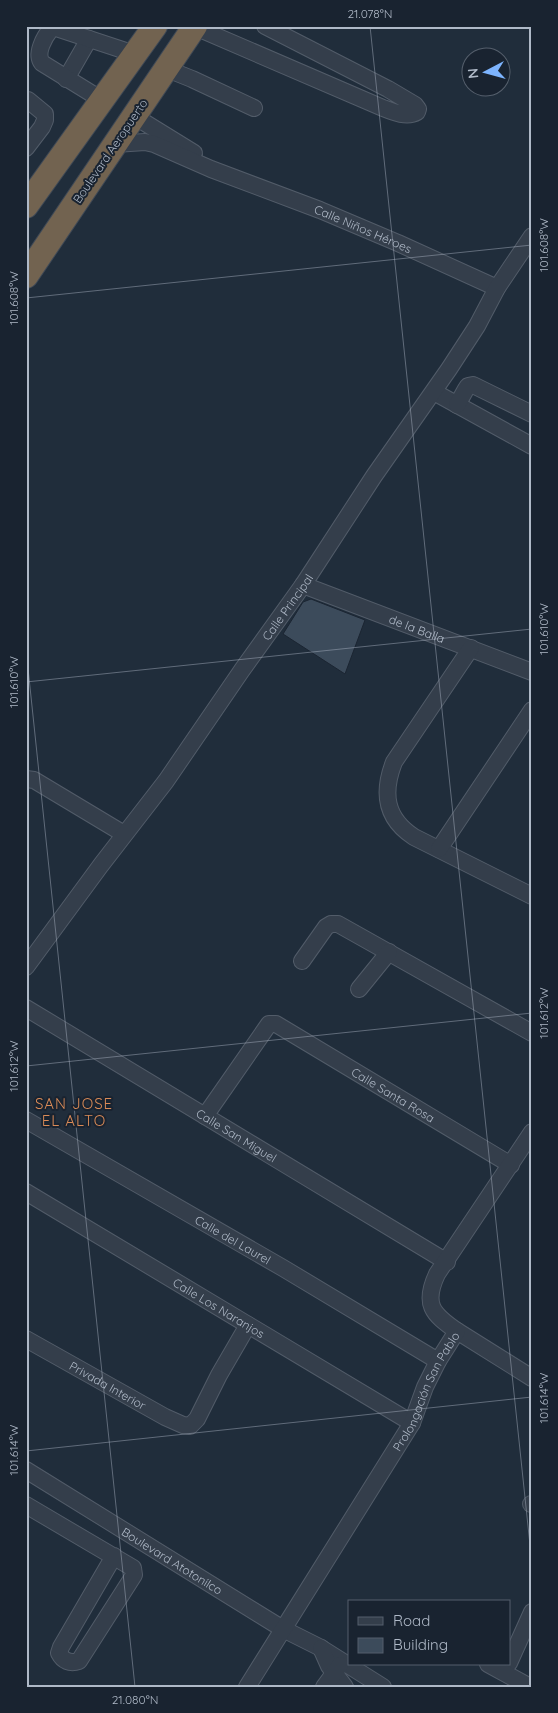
<svg xmlns="http://www.w3.org/2000/svg" width="558" height="1713" viewBox="0 0 558 1713" font-family="Quicksand,sans-serif">
<style>
.building{fill:#3c4b5b;stroke:#1b2532}
.lines{fill:none;stroke-linecap:round;stroke-linejoin:round}
.minor-casing{stroke:#525c69;stroke-width:18}
.highway-casing{stroke:#3f4956;stroke-width:26}
.minor{stroke:#343e4b;stroke-width:16}
.highway{stroke:#726350;stroke-width:24}
.ticks{fill:none;stroke:#afb9c7;stroke-width:1;stroke-opacity:0.45}
.labels{text-anchor:middle;dominant-baseline:central;stroke-width:4;stroke-linejoin:round;paint-order:stroke}
.street-label{font-size:12px;fill:#afb9c7;stroke:#192330}
.quarter-label{font-size:15px;letter-spacing:1px;fill:#da8b57;stroke:#192330}
.neatline{fill:none;stroke:#afb9c7;stroke-width:2}
.ticks-label{font-size:12px;text-anchor:middle;fill:#afb9c7}
</style>
<rect width="100%" height="100%" fill="#202d3b"/>
<polygon class="building" points="311,599 365,620 345,674 283,634 303,602"/>
<g class="lines">
<g class="minor-casing">
<g id="minor">
<path d="M195 27 383 108C393 112 407 118 417 112L418 109 415 105 388 89 265 26"/>
<polyline points="167,69 192,79 254,108"/>
<polyline points="66,79 89,39"/>
<path d="M102 100 42 63C35 54 44 37 51 29L56 28 135 54"/>
<polyline points="134,116 194,153"/>
<path id="s1" d="M115 144 145 142 154 144 211 169 320 210 398 243 497 288"/>
<polyline points="26,148 42,127 45,120 45,114 28,100"/>
<polyline points="434,392 532,446"/>
<polyline points="457,405 466,389 468,386 473,385 532,414"/>
<path id="s2" d="M303 585 532 672"/>
<path d="M471 648 394 762C382 793 385 818 414 837L532 896"/>
<polyline points="26,779 34,780 124,834"/>
<polyline points="439,849 532,710"/>
<polyline points="302,961 326,927 331,924 338,924 532,1033"/>
<path id="s3" d="M26 967 101 865 166 781 242 670 303 585 374 476 449 369 477 326 497 288 532 236"/>
<polyline points="359,989 389,952"/>
<path id="s4" d="M26 1008 447 1262"/>
<path id="s5" d="M205 1116 269 1024H276L511 1165"/>
<path id="s6" d="M26 1120 283 1268 438 1361"/>
<path id="s7" d="M26 1192 412 1423"/>
<polyline points="457,1331 532,1378"/>
<path id="s8" d="M26 1339 165 1417 183 1425 190 1426 197 1419 219 1375 248 1325"/>
<path id="s9" d="M26 1470 283 1629 321 1648 383 1687"/>
<polyline points="531,1504 532,1504"/>
<path d="M26 1505 133 1568 134 1575 79 1661C70 1664 63 1661 59 1653L61 1647 114 1556"/>
<polyline points="321,1648 329,1666 345,1687"/>
<polyline points="509,1663 532,1612"/>
<polyline points="488,1664 530,1687"/>
<path id="s10" d="M247 1687 412 1423 425 1387 438 1361 457 1331C432 1314 423 1304 437 1274L532 1132"/>
<polyline points="324,1687 340,1665"/>
</g>
</g>
<g class="highway-casing">
<g id="highway">
<polyline points="26,206 155,26"/>
<polyline points="26,276 195,26"/>
</g>
</g>
<use href="#minor" class="minor"/>
<use href="#highway" class="highway"/>
</g>
<path class="ticks" d="M370 26 532 1564M26 298 532 245M26 649 135 1687M26 682 532 629M26 1066 532 1013M26 1451 532 1397"/>
<g class="labels">
<g class="street-label">
<text transform="translate(110 151) rotate(-56)">Boulevard Aeropuerto</text>
<text stroke="none"><textPath href="#s1" startOffset="265">Calle Niños Héroes</textPath></text>
<text stroke="none"><textPath href="#s3" startOffset="445">Calle Principal</textPath></text>
<text stroke="none"><textPath href="#s2" startOffset="122">de la Balla</textPath></text>
<text stroke="none"><textPath href="#s5" startOffset="256">Calle Santa Rosa</textPath></text>
<text stroke="none"><textPath href="#s4" startOffset="246">Calle San Miguel</textPath></text>
<text stroke="none"><textPath href="#s6" startOffset="239">Calle del Laurel</textPath></text>
<text stroke="none"><textPath href="#s7" startOffset="225">Calle Los Naranjos</textPath></text>
<text stroke="none"><textPath href="#s8" startOffset="94">Privada Interior</textPath></text>
<text stroke="none"><textPath href="#s10" startOffset="346">Prolongación San Pablo</textPath></text>
<text stroke="none"><textPath href="#s9" startOffset="172">Boulevard Atotonilco</textPath></text>
</g>
<g class="quarter-label">
<text x="74" y="1103">SAN JOSE<tspan x="74" dy="17">EL ALTO</tspan></text>
</g>
</g>
<rect width="558" height="1713" fill="none" stroke="#192330" stroke-width="55"/>
<rect x="348" y="1600" width="162" height="65" fill="#192330" stroke="#555f6c"/>
<rect x="358" y="1617" width="25" height="8" fill="#343e4b" stroke="#555f6c"/>
<text x="393" y="1626" font-size="15" fill="#afb9c7">Road</text>
<rect x="358" y="1638" width="25" height="15" fill="#3c4b5b" stroke="#555f6c"/>
<text x="393" y="1650" font-size="15" fill="#afb9c7">Building</text>
<g transform="translate(486 72) rotate(264)"><circle r="24" fill="#192330" stroke="#555f6c"/>
<path d="M0-4L9 19L0 12L-9 19Z" fill="#7db4fe"/>
<text y="-8" font-size="14" font-weight="bold" text-anchor="middle" fill="#afb9c7">N</text>
</g>
<rect x="28" y="28" width="502" height="1658" class="neatline"/>
<g class="ticks-label">
<text x="370" y="18">21.078°N</text>
<text transform="translate(544 245) rotate(-90)" y="4">101.608°W</text>
<text transform="translate(14 298) rotate(-90)" y="4">101.608°W</text>
<text transform="translate(544 629) rotate(-90)" y="4">101.610°W</text>
<text transform="translate(14 682) rotate(-90)" y="4">101.610°W</text>
<text transform="translate(544 1013) rotate(-90)" y="4">101.612°W</text>
<text transform="translate(14 1066) rotate(-90)" y="4">101.612°W</text>
<text transform="translate(544 1398) rotate(-90)" y="4">101.614°W</text>
<text transform="translate(14 1450) rotate(-90)" y="4">101.614°W</text>
<text x="135" y="1704">21.080°N</text>
</g>
</svg>
